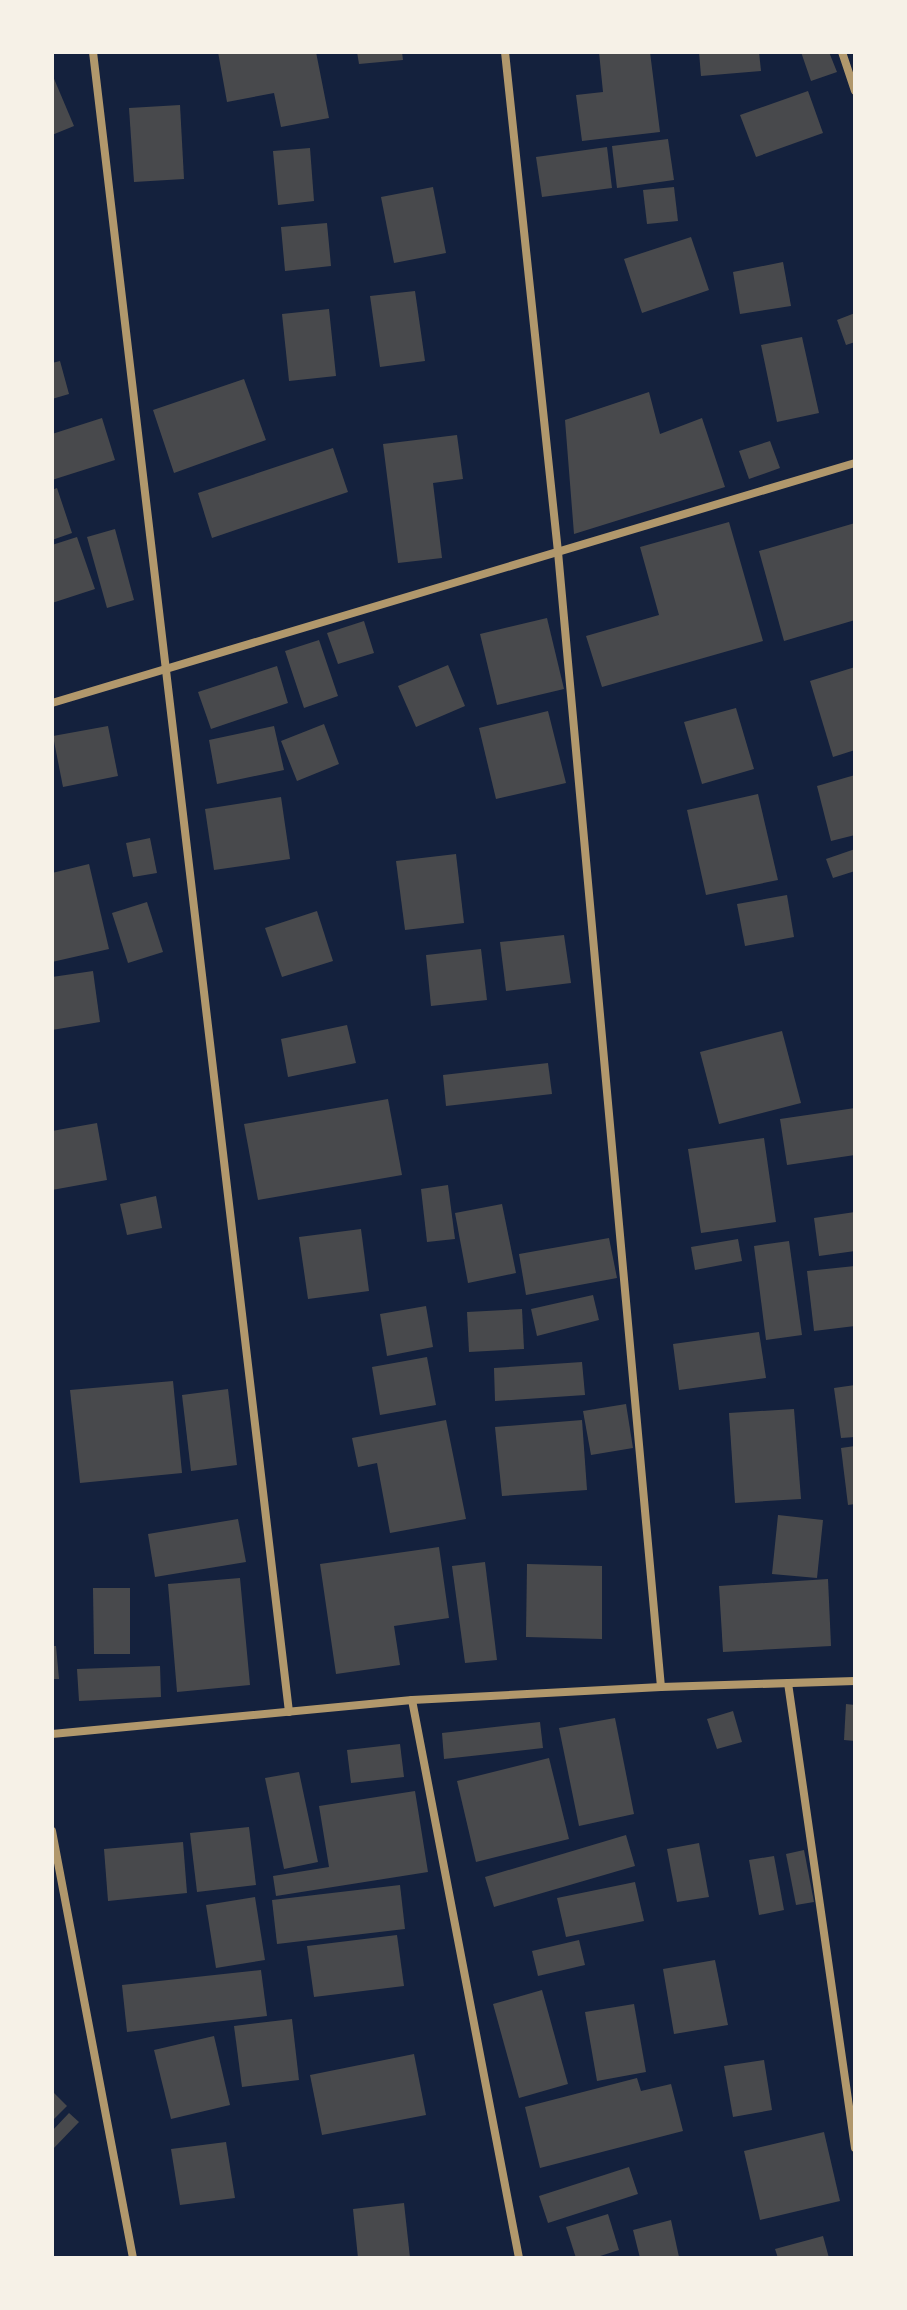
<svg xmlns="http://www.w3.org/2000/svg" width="907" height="2310" viewBox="0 0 907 2310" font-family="'Archivo Narrow',sans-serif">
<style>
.building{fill:#48494c}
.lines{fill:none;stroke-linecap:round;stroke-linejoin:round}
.minor{stroke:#b1986c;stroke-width:8}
</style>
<rect width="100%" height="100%" fill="#14213d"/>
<g class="building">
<polygon points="218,52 316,52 329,118 281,127 274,93 227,102"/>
<polygon points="357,52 402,52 403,60 359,64"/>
<polygon points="599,52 650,52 660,132 582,141 576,95 603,92"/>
<polygon points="699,52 759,52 761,71 701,76"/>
<polygon points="801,52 829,52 837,72 811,81"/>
<polygon points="52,74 74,126 52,135"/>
<polygon points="808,91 823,133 756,157 740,115"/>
<polygon points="180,105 184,179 134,182 129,108"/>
<polygon points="668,139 674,180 617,188 612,146"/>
<polygon points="607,147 612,188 542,197 536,157"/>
<polygon points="310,148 314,201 278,205 273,151"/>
<polygon points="433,187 446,253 394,263 381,197"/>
<polygon points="674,187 678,221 647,224 643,190"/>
<polygon points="327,223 331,266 285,271 281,227"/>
<polygon points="691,237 709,290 642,313 624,259"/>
<polygon points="783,262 791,306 740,314 733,272"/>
<polygon points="415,291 425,361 380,367 370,296"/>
<polygon points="329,309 336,376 289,381 282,314"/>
<polygon points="855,313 855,342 846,345 837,320"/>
<polygon points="802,337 819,413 777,422 761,345"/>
<polygon points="60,361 69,394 52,399 52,363"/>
<polygon points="244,379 266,440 174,473 153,410"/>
<polygon points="649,392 660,434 702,418 725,487 574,534 565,420"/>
<polygon points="102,418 115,460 52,480 52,434"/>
<polygon points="457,435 463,479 433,483 442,558 398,563 383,444"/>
<polygon points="770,441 780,468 749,479 739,451"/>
<polygon points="333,448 348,492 212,538 198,493"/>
<polygon points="57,488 72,533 52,540 52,490"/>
<polygon points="729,522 763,641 602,687 586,636 659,615 640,547"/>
<polygon points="855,523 855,620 784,641 759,551"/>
<polygon points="115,529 134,600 107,608 87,537"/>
<polygon points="77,537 95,589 52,603 52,545"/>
<polygon points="547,618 564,689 497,705 480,634"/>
<polygon points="364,621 374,653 338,664 327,633"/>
<polygon points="319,640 338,696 304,708 285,651"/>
<polygon points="448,665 465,706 416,727 398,686"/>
<polygon points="277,666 288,703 211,729 198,692"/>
<polygon points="855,667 855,750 833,757 810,681"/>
<polygon points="736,708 754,769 702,784 684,722"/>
<polygon points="548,711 566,783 496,799 479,728"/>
<polygon points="324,724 339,764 297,781 281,741"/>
<polygon points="108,726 118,776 63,787 53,736"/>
<polygon points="274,726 284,770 217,784 209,740"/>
<polygon points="855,775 855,835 831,841 817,786"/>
<polygon points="758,794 778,880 706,895 687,810"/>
<polygon points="281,797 290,859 214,870 205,809"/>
<polygon points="150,838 157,873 133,877 126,843"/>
<polygon points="855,849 855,871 833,878 826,859"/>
<polygon points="456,854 464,923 405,930 396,861"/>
<polygon points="89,864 109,949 52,962 52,873"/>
<polygon points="787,895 794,937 745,946 737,904"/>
<polygon points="147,902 163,952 128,963 112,913"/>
<polygon points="317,911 333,961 282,977 265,928"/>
<polygon points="564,935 571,983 506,991 500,942"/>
<polygon points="481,949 487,1000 431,1006 426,955"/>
<polygon points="93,971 100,1022 52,1030 52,977"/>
<polygon points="347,1025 356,1063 288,1077 281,1039"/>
<polygon points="782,1031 801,1103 719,1124 700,1052"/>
<polygon points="548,1063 552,1094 446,1106 443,1075"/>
<polygon points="388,1099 402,1175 258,1200 244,1124"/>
<polygon points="855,1108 855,1155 787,1165 780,1119"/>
<polygon points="97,1123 107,1180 52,1190 52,1131"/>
<polygon points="764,1138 776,1222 701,1233 688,1149"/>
<polygon points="448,1185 455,1239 427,1242 421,1189"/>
<polygon points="156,1196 162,1228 127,1235 120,1204"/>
<polygon points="502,1204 516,1273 468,1283 455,1213"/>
<polygon points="855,1212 855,1251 819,1256 814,1218"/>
<polygon points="361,1229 369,1291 308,1299 299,1237"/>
<polygon points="609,1238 617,1278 526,1295 519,1254"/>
<polygon points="738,1239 742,1261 695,1270 691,1247"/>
<polygon points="789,1241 802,1335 766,1340 754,1246"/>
<polygon points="855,1266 855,1326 814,1331 807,1271"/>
<polygon points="593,1295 599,1320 537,1336 531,1309"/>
<polygon points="426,1306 433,1347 387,1356 380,1314"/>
<polygon points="522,1309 524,1349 469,1352 467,1312"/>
<polygon points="759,1332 766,1378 679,1390 673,1344"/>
<polygon points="427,1357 436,1405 380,1415 372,1367"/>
<polygon points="582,1362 585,1395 495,1401 494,1368"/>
<polygon points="173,1381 182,1473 80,1483 70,1390"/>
<polygon points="855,1385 855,1437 841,1438 834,1388"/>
<polygon points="228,1389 237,1465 191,1471 182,1395"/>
<polygon points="626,1404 633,1448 591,1455 583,1411"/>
<polygon points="794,1409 801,1499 735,1503 729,1413"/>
<polygon points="446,1420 466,1519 390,1533 377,1463 358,1467 352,1438"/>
<polygon points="582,1420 587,1490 502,1496 495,1427"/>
<polygon points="855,1446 855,1504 848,1505 841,1448"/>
<polygon points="778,1515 823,1520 817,1578 772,1574"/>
<polygon points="238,1519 246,1562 155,1577 148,1534"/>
<polygon points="439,1547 449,1618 394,1626 400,1665 336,1674 320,1564"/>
<polygon points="485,1562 497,1660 465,1663 452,1566"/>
<polygon points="527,1564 602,1566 602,1639 526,1637"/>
<polygon points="240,1578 250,1685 177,1692 168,1584"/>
<polygon points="828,1579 831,1646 723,1652 719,1586"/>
<polygon points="93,1588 130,1588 130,1654 94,1654"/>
<polygon points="52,1646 56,1646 59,1679 52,1679"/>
<polygon points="160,1666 161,1697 79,1701 77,1669"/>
<polygon points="846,1704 855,1705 855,1741 844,1740"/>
<polygon points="733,1711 742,1742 717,1749 707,1719"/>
<polygon points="615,1718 634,1814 579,1826 559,1728"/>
<polygon points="540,1722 543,1748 444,1759 442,1733"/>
<polygon points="400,1744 404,1777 351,1783 347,1750"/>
<polygon points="549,1758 569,1839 476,1862 457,1781"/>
<polygon points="299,1772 318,1862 284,1869 265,1778"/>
<polygon points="415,1791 428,1872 276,1896 273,1876 329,1867 319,1806"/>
<polygon points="249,1827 256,1885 197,1892 190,1833"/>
<polygon points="626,1835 635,1866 494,1907 485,1877"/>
<polygon points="183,1842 187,1893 108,1901 104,1849"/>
<polygon points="699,1843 709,1897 677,1902 667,1849"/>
<polygon points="804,1850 814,1902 796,1905 786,1854"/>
<polygon points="774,1856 784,1910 759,1915 749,1860"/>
<polygon points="635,1882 644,1921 566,1937 557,1898"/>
<polygon points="400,1885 405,1929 277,1944 272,1900"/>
<polygon points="255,1897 265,1960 216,1968 206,1905"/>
<polygon points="397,1935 404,1986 314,1997 307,1946"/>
<polygon points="579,1940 585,1965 538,1976 532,1951"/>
<polygon points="715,1960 728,2025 674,2034 663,1969"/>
<polygon points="261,1970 267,2016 127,2032 122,1985"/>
<polygon points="542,1990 568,2084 519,2098 493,2004"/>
<polygon points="634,2004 646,2072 597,2081 585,2012"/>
<polygon points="292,2019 299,2080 242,2087 234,2026"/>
<polygon points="214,2036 230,2105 171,2119 154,2050"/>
<polygon points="414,2054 426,2115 322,2135 310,2075"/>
<polygon points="764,2060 772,2110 733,2117 724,2066"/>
<polygon points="637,2078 641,2091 671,2084 683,2131 540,2168 525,2107"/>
<polygon points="54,2093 67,2106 52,2121 52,2095"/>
<polygon points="69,2113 79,2122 52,2150 52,2131"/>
<polygon points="824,2132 840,2201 760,2220 744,2151"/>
<polygon points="226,2142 235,2198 180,2205 171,2149"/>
<polygon points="629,2167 638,2194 548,2223 539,2196"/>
<polygon points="404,2203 410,2258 358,2258 353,2209"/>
<polygon points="608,2214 619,2250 594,2258 576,2258 566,2227"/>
<polygon points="671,2220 679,2257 640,2258 633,2230"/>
<polygon points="823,2236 829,2258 778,2258 775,2249"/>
</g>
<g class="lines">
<g class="minor">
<polyline points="93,52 289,1712"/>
<polyline points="505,52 558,552 661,1687"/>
<polyline points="842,52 855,91"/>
<polyline points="52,703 855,463"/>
<polyline points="788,1683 855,2148"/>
<polyline points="412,1700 519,2258"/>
<polyline points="52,1734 412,1700 661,1687 855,1681"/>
<polyline points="52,1831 133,2258"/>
</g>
</g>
<rect width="907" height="2310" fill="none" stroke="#f6f1e7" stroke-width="108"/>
</svg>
